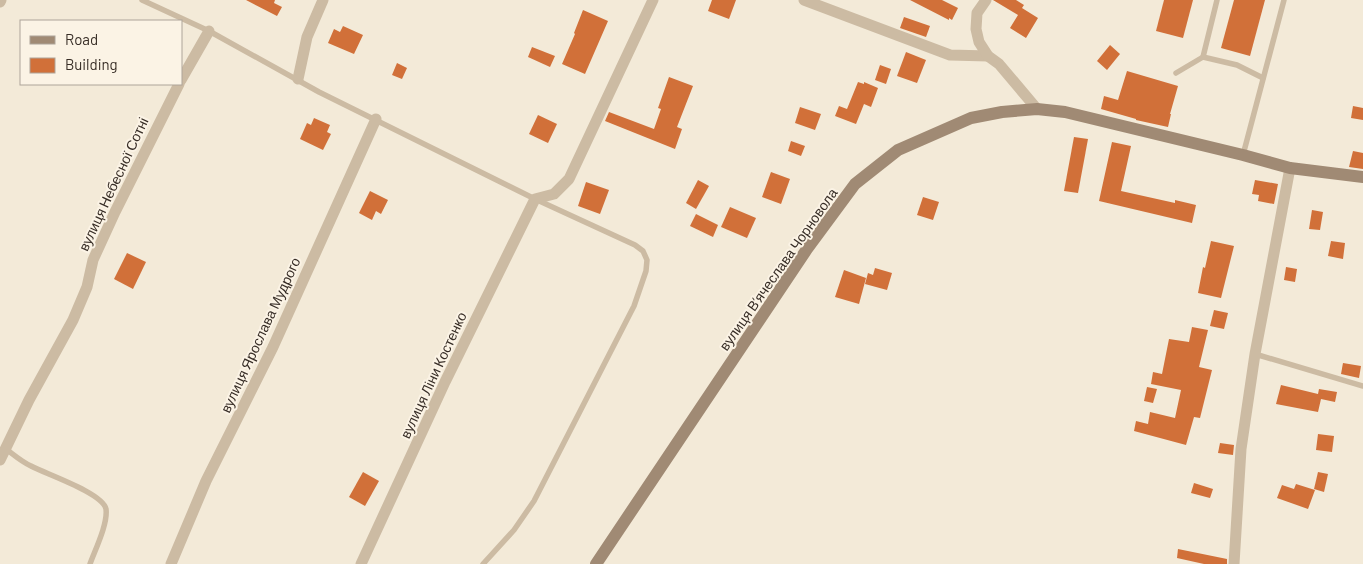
<svg xmlns="http://www.w3.org/2000/svg" width="1363" height="564" viewBox="0 0 1363 564" font-family="Barlow,sans-serif">
<style>
.building{fill:#d17039}
.lines{fill:none;stroke-linecap:round;stroke-linejoin:round}
.lane{stroke:#ccbba3;stroke-width:5.5}
.street{stroke:#ccbba3;stroke-width:11}
.secondary{stroke:#a08a74;stroke-width:12}
.labels{text-anchor:middle;dominant-baseline:central;stroke-width:4;stroke-linejoin:round;paint-order:stroke}
.street-label{font-size:14px;fill:#372d26;stroke:#fbf3e5}
</style>
<rect width="100%" height="100%" fill="#f3ead8"/>
<g class="building">
<polygon points="246,0 275,0 274,3 282,7 277,16"/>
<polygon points="712,0 736,0 729,19 708,11"/>
<polygon points="910,0 942,0 958,8 952,20 949,18 949,20"/>
<polygon points="993,0 1016,0 1024,5 1022,8 1038,18 1026,38 1010,28 1018,15"/>
<polygon points="1164,0 1193,0 1183,38 1156,31"/>
<polygon points="1234,0 1265,0 1250,56 1221,48"/>
<polygon points="583,10 608,21 585,74 562,64 575,34 574,33"/>
<polygon points="904,17 930,26 926,37 900,28"/>
<polygon points="343,26 363,35 354,54 328,43 334,29 340,32"/>
<polygon points="1110,45 1120,54 1107,70 1097,61"/>
<polygon points="532,47 555,56 550,67 528,57"/>
<polygon points="906,52 926,60 917,83 897,76"/>
<polygon points="397,63 407,68 402,79 392,75"/>
<polygon points="880,65 891,69 886,84 875,80"/>
<polygon points="1127,71 1178,86 1170,114 1171,114 1168,127 1136,120 1136,119 1101,109 1104,96 1118,100"/>
<polygon points="669,77 693,86 677,127 682,129 675,149 605,121 609,112 654,129 661,109 658,108"/>
<polygon points="858,82 864,84 864,82 878,88 871,107 864,104 856,124 835,116 839,106 847,109"/>
<polygon points="1353,106 1363,108 1363,120 1351,118"/>
<polygon points="800,107 821,114 815,130 795,123"/>
<polygon points="538,115 557,124 548,143 529,134"/>
<polygon points="314,118 330,125 327,132 331,134 323,150 300,139 307,123 311,125"/>
<polygon points="1074,137 1088,139 1078,193 1064,191"/>
<polygon points="791,141 805,146 801,156 788,151"/>
<polygon points="1112,142 1131,146 1121,191 1175,203 1175,200 1196,205 1192,223 1099,201"/>
<polygon points="1353,151 1363,153 1363,169 1349,167"/>
<polygon points="771,172 790,179 781,204 762,197"/>
<polygon points="698,180 709,186 696,209 686,203"/>
<polygon points="1255,180 1278,184 1274,204 1258,201 1259,195 1252,194"/>
<polygon points="586,182 609,190 600,214 578,206"/>
<polygon points="370,191 388,200 381,214 376,211 372,220 359,213"/>
<polygon points="923,197 939,202 933,220 917,215"/>
<polygon points="730,207 756,218 747,238 721,227"/>
<polygon points="1312,210 1323,212 1320,230 1309,229"/>
<polygon points="696,214 718,225 713,237 690,226"/>
<polygon points="1211,241 1234,246 1221,298 1198,293 1203,267 1205,268"/>
<polygon points="1331,241 1345,243 1343,259 1328,256"/>
<polygon points="127,253 146,262 133,289 114,279"/>
<polygon points="1286,267 1297,269 1295,282 1284,280"/>
<polygon points="875,268 892,273 887,290 865,284 868,273 873,275"/>
<polygon points="844,270 866,278 859,304 835,297"/>
<polygon points="1214,310 1228,313 1224,329 1210,326"/>
<polygon points="1192,327 1208,330 1199,367 1212,370 1200,418 1194,417 1186,445 1134,431 1136,421 1148,424 1150,412 1175,418 1181,390 1151,384 1153,372 1162,374 1169,339 1189,342"/>
<polygon points="1343,363 1361,366 1359,378 1341,374"/>
<polygon points="1281,385 1318,394 1319,389 1337,392 1335,402 1321,399 1318,412 1276,404"/>
<polygon points="1147,387 1157,389 1153,403 1144,401"/>
<polygon points="1318,434 1334,436 1332,452 1316,450"/>
<polygon points="1220,443 1234,445 1233,455 1218,453"/>
<polygon points="363,472 379,481 365,506 349,497"/>
<polygon points="1318,472 1328,474 1324,492 1314,489"/>
<polygon points="1194,483 1213,489 1210,498 1191,493"/>
<polygon points="1296,484 1315,490 1308,509 1277,498 1282,485 1294,489"/>
<polygon points="1178,549 1227,559 1227,564 1204,564 1177,558"/>
</g>
<g class="lines">
<g class="lane">
<polyline points="142,0 209,31 319,92 535,199 635,245 643,251 647,260 646,271 634,306 534,501 514,530 483,564"/>
<polyline points="1203,57 1217,0"/>
<polyline points="1176,73 1203,57 1237,65 1263,78"/>
<polyline points="1243,155 1284,0"/>
<polyline points="1255,354 1363,386"/>
<path d="M6 449C14 455 22 462 31 466 46 474 103 493 106 509 108 524 95 550 90 564"/>
</g>
<g class="street">
<polyline points="804,0 950,55 988,56"/>
<polyline points="986,0 977,13 976,29 979,42 988,56 999,64 1037,109"/>
<polyline points="0,2 1,0"/>
<polyline points="298,79 307,37 323,0"/>
<polyline points="181,80 209,31"/>
<polyline points="0,460 29,400 73,320 87,287 93,260 115,212 179,84"/>
<polyline points="171,564 206,481 273,347 376,119"/>
<polyline points="361,564 445,382 535,199 554,194 569,179 653,0"/>
<polyline points="1234,564 1241,449 1255,354 1290,168"/>
</g>
<polyline class="secondary" points="596,564 807,249 855,184 898,150 971,118 1002,112 1037,109 1065,112 1243,155 1290,168 1363,177"/>
</g>
<g class="labels">
<g class="street-label">
<text transform="translate(113 184) rotate(-65)">вулиця Небесної Сотні</text>
<text transform="translate(778 269) rotate(-55)">вулиця Вʼячеслава Чорновола</text>
<text transform="translate(260 335) rotate(-65)">вулиця Ярослава Мудрого</text>
<text transform="translate(433 375) rotate(-65)">вулиця Ліни Костенко</text>
</g>
</g>
<rect x="20" y="20" width="162" height="65" fill="#fbf3e5" stroke="#ada499"/>
<rect x="30" y="36" width="25" height="8" fill="#a08a74" stroke="#ada499"/>
<text x="65" y="45" font-size="15" fill="#372d26">Road</text>
<rect x="30" y="58" width="25" height="15" fill="#d17039" stroke="#ada499"/>
<text x="65" y="70" font-size="15" fill="#372d26">Building</text>
</svg>
